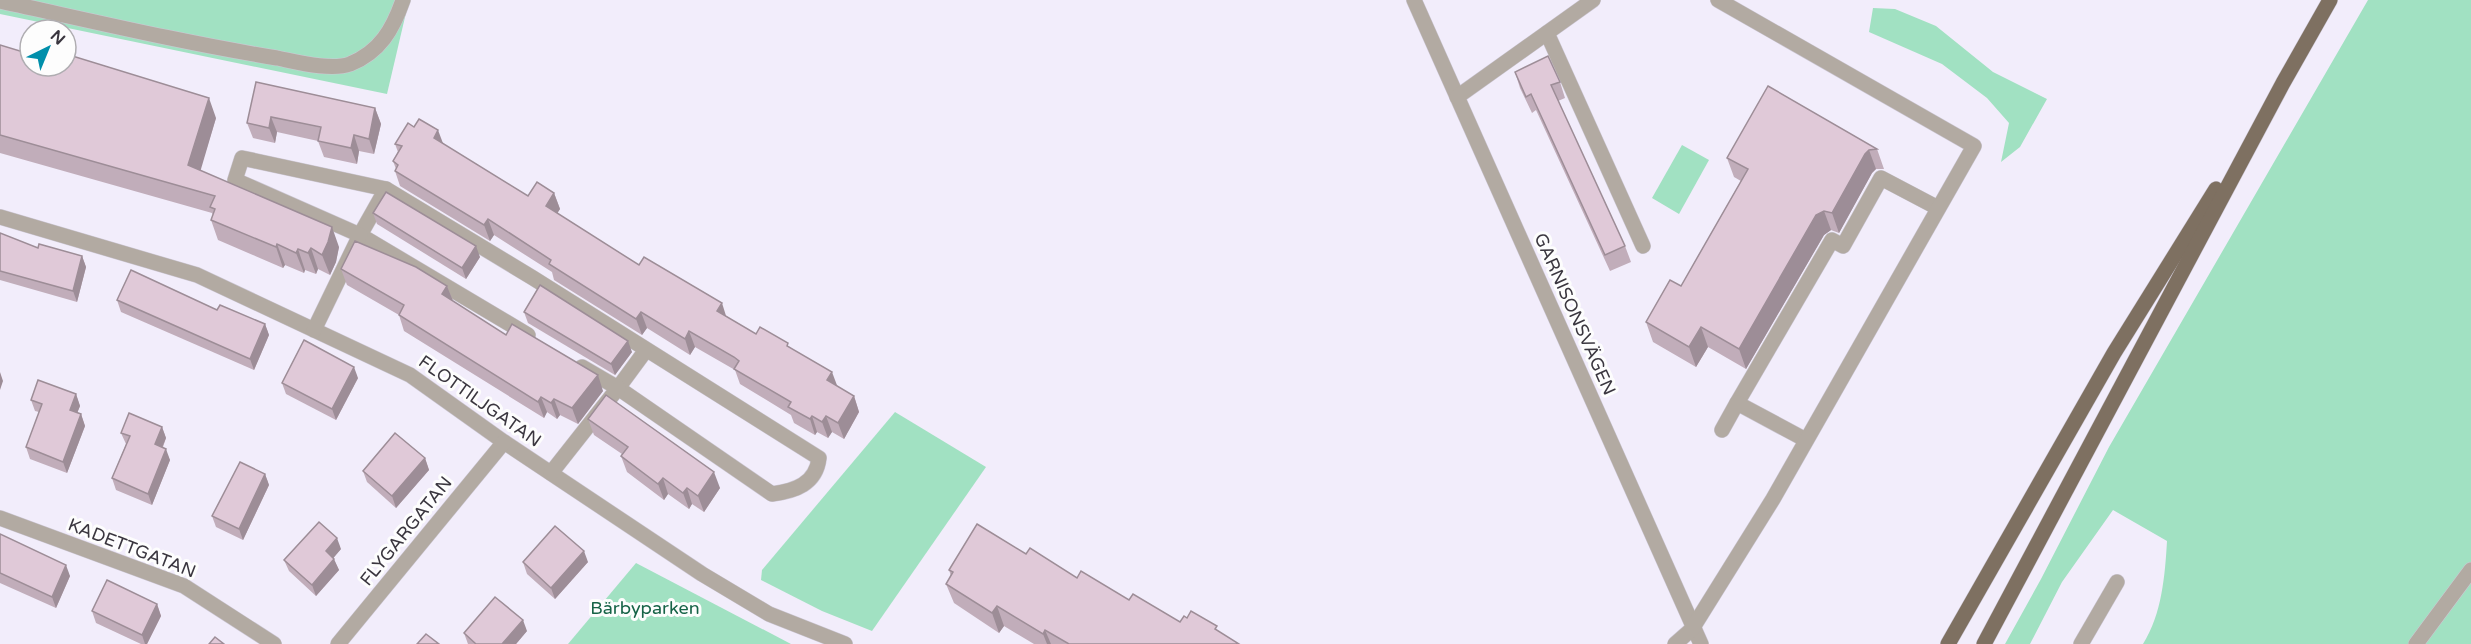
<svg xmlns="http://www.w3.org/2000/svg" width="2471" height="644" viewBox="0 0 2471 644" font-family="'Varela Round',sans-serif">
<style>
.green{fill:#a1e1c2}
.lines{fill:none;stroke-linecap:round;stroke-linejoin:round}
.minor-casing{stroke:#cdc8d5;stroke-width:16}
.major-casing{stroke:#cdc8d5;stroke-width:16}
.minor{stroke:#b2aaa2;stroke-width:15}
.major{stroke:#7e7061;stroke-width:15}
.wall{fill:#c1adba}
.shaded-wall{fill:#9d8d97}
.building{fill:#e0c9d8;stroke:#9d8d97;stroke-width:1.5}
.labels{text-anchor:middle;dominant-baseline:central;stroke-width:6;stroke-linejoin:round;paint-order:stroke}
.street-label{font-size:18px;fill:#3a363f;stroke:#fdfdfd}
.park-label{font-size:18px;fill:#166347;stroke:#fdfdfd}
</style>
<rect width="100%" height="100%" fill="#f2edfb"/>
<g class="green">
<polygon points="0,0 409,0 387,94 0,14"/>
<path d="M2368 0H2471V644H2143C2162 614 2165 575 2167 541L2113 510 2062 582 2030 644H2005L2041 579 2109 447Z"/>
<polygon points="1873,8 1895,9 1936,26 1993,72 2047,99 2020,147 2001,162 2009,123 1987,98 1942,64 1869,32"/>
<polygon points="1682,145 1709,160 1679,214 1652,198"/>
<polygon points="895,412 986,467 872,631 822,611 761,580 762,570"/>
<polygon points="636,563 791,644 568,644"/>
</g>
<g class="lines">
<g class="minor-casing">
<g id="minor">
<polyline points="1414,0 1701,644"/>
<path d="M0 1C92 21 184 43 277 58 297 62 331 71 350 64 380 52 393 29 403 0"/>
<polyline points="1547,33 1643,246"/>
<polyline points="1457,97 1593,0"/>
<polyline points="386,189 360,235 528,335"/>
<polyline points="0,217 197,275 410,375 504,442 702,574 769,614 845,644"/>
<path d="M314 330 360 235 235 180 242 158 386 189 533 278 819 458C816 484 795 491 772 494L618 388 646 350"/>
<polyline points="1737,403 1832,240 1843,246 1881,178 1938,208"/>
<polyline points="1722,430 1737,403 1806,440"/>
<polyline points="551,473 618,388 582,367"/>
<polyline points="0,518 184,586 274,644"/>
<polyline points="338,644 504,442"/>
<polyline points="1675,644 1692,629 1773,499 1974,146 1718,0"/>
<polyline points="2081,644 2117,582"/>
<polyline points="2416,644 2471,570"/>
</g>
</g>
<g class="major-casing">
<g id="major">
<polyline points="1948,644 2114,353 2216,189"/>
<polyline points="1984,644 2283,83 2330,0"/>
</g>
</g>
<use href="#minor" class="minor"/>
<use href="#major" class="major"/>
</g>
<g class="wall">
<polygon points="0,45 216,118 200,170 339,247 336,262 330,275 318,269 316,274 305,270 304,273 285,265 283,268 218,240 211,220 213,215 212,213 0,153"/>
<polygon points="1515,72 1560,82 1565,98 1558,101 1625,246 1631,262 1610,271 1536,110 1532,113 1520,88"/>
<polygon points="256,82 375,108 381,124 374,154 359,151 357,164 324,157 318,141 277,132 275,143 253,138 247,123"/>
<polygon points="414,127 528,196 554,193 560,209 557,213 639,265 727,317 756,334 790,347 837,386 854,396 859,412 844,439 832,432 828,438 817,432 815,435 794,423 791,415 740,384 735,370 695,347 690,355 647,328 642,335 554,280 552,272 494,235 490,241 400,186 395,171 396,169 393,161 398,152 395,144"/>
<polygon points="1877,149 1884,169 1876,169 1872,173 1839,233 1831,230 1824,235 1746,369 1708,347 1696,367 1653,342 1646,322 1681,286 1741,181 1734,177 1727,158"/>
<polygon points="373,213 480,257 466,279 377,224"/>
<polygon points="0,233 38,248 82,256 86,267 77,302 0,280"/>
<polygon points="341,269 447,286 453,301 506,335 603,391 578,424 560,415 557,419 547,412 544,418 404,331 399,315 347,285"/>
<polygon points="117,300 265,324 269,335 254,370 121,312"/>
<polygon points="524,312 632,352 615,375 528,323"/>
<polygon points="358,378 336,420 286,394 282,383"/>
<polygon points="76,394 80,406 77,413 81,414 85,426 67,473 30,459 26,447 39,412 35,411 31,400"/>
<polygon points="588,419 720,488 704,512 692,504 689,509 668,494 664,500 627,472 621,456 622,454 594,435"/>
<polygon points="162,427 166,438 163,447 170,460 152,505 116,490 112,478 126,444 121,433"/>
<polygon points="425,458 429,470 396,508 367,482 363,471"/>
<polygon points="265,474 269,485 243,540 216,527 212,516"/>
<polygon points="0,534 70,576 56,608 0,583"/>
<polygon points="341,549 333,558 339,570 316,596 289,571 284,560"/>
<polygon points="1026,554 1077,578 1180,622 1187,618 1219,632 1239,644 1034,644 1004,626 999,633 954,603 946,584 951,576 949,570"/>
<polygon points="523,562 588,562 555,599 527,574"/>
<polygon points="157,604 161,616 147,644 141,644 96,623 92,611"/>
<polygon points="527,631 516,644 468,644 464,633"/>
</g>
<g class="shaded-wall">
<polygon points="209,98 216,118 196,186 188,165"/>
<polygon points="375,108 381,124 374,154 369,139"/>
<polygon points="271,117 277,132 275,143 269,128"/>
<polygon points="438,130 444,146 434,138"/>
<polygon points="354,135 359,151 357,164 351,148"/>
<polygon points="1869,150 1876,169 1872,173 1839,233 1832,213 1865,154"/>
<polygon points="554,193 560,209 552,222 546,206"/>
<polygon points="1824,211 1831,230 1824,235 1746,369 1739,349 1816,215"/>
<polygon points="488,219 494,235 490,241 484,225"/>
<polygon points="332,227 339,247 336,262 330,275 322,255"/>
<polygon points="277,244 285,265 283,268 276,247"/>
<polygon points="476,246 480,257 466,279 462,268"/>
<polygon points="311,248 318,269 316,274 308,253"/>
<polygon points="298,249 305,270 304,273 296,253"/>
<polygon points="82,256 86,267 77,302 73,291"/>
<polygon points="447,286 453,301 442,294"/>
<polygon points="722,303 727,319 717,311"/>
<polygon points="641,312 647,328 642,335 636,319"/>
<polygon points="265,324 269,335 254,370 250,359"/>
<polygon points="1701,327 1708,347 1696,367 1689,347"/>
<polygon points="689,331 695,347 690,355 685,339"/>
<polygon points="628,341 632,352 615,375 611,364"/>
<polygon points="354,367 358,378 336,420 332,409"/>
<polygon points="0,372 3,381 0,390"/>
<polygon points="832,372 838,388 827,380"/>
<polygon points="598,375 603,391 578,424 572,408"/>
<polygon points="76,394 80,406 74,421 70,410"/>
<polygon points="854,396 859,412 844,439 838,423"/>
<polygon points="541,397 547,412 544,418 538,402"/>
<polygon points="554,399 560,415 557,419 551,403"/>
<polygon points="81,414 85,426 67,473 63,462"/>
<polygon points="812,416 817,432 815,435 810,419"/>
<polygon points="826,416 832,432 828,438 822,422"/>
<polygon points="162,427 166,438 159,455 155,444"/>
<polygon points="166,449 170,460 152,505 148,494"/>
<polygon points="425,458 429,470 396,508 392,496"/>
<polygon points="714,472 720,488 704,512 698,496"/>
<polygon points="265,474 269,485 243,540 239,529"/>
<polygon points="663,478 668,494 664,500 658,484"/>
<polygon points="687,488 692,504 689,509 683,493"/>
<polygon points="337,538 341,549 330,562 326,551"/>
<polygon points="584,551 588,562 555,599 551,588"/>
<polygon points="334,559 339,570 316,596 312,585"/>
<polygon points="66,565 70,576 56,608 52,597"/>
<polygon points="157,604 161,616 147,644 145,644 142,635"/>
<polygon points="997,606 1004,626 999,633 992,613"/>
<polygon points="523,620 527,631 516,644 502,644"/>
<polygon points="1045,630 1051,644 1047,644 1043,634"/>
</g>
<g class="building">
<polygon points="0,45 30,54 30,66 66,66 66,54 209,98 188,165 332,227 328,242 322,255 311,248 308,253 298,249 296,253 277,244 276,247 211,220 215,209 210,207 215,196 0,135"/>
<polygon points="1548,56 1560,82 1551,85 1625,246 1605,255 1531,94 1526,97 1515,72"/>
<polygon points="256,82 375,108 369,139 354,135 351,148 318,141 321,127 271,117 269,128 247,123"/>
<polygon points="1768,86 1877,149 1869,150 1865,154 1832,213 1824,211 1816,215 1739,349 1701,327 1689,347 1646,322 1670,280 1681,286 1748,169 1727,158"/>
<polygon points="419,119 438,130 434,138 528,196 537,182 554,193 546,206 639,265 644,257 722,303 717,311 756,334 760,327 788,343 787,346 832,372 827,380 854,396 838,423 826,416 822,422 812,416 810,419 788,407 791,402 734,369 739,361 734,357 689,331 685,339 641,312 636,319 549,264 551,260 488,219 484,225 395,171 398,165 393,161 402,146 395,144 408,123 414,127"/>
<polygon points="386,192 476,246 462,268 373,213"/>
<polygon points="0,233 38,248 39,244 82,256 73,291 0,271"/>
<polygon points="355,241 416,267 447,286 442,294 506,335 512,324 598,375 572,408 554,399 551,403 541,397 538,402 399,315 404,305 341,269"/>
<polygon points="131,270 217,310 220,305 265,324 250,359 117,300"/>
<polygon points="540,285 628,341 611,364 524,312"/>
<polygon points="304,340 354,367 332,409 282,383"/>
<polygon points="38,380 76,394 70,410 81,414 63,462 26,447 42,404 31,400"/>
<polygon points="606,395 714,472 698,496 687,488 683,493 663,478 658,484 621,456 628,447 588,419"/>
<polygon points="129,413 162,427 155,444 166,449 148,494 112,478 130,436 121,433"/>
<polygon points="395,433 425,458 392,496 363,471"/>
<polygon points="240,462 265,474 239,529 212,516"/>
<polygon points="319,522 337,538 326,551 334,559 312,585 284,560"/>
<polygon points="977,524 1026,554 1030,548 1077,578 1081,571 1129,600 1133,594 1180,622 1184,616 1187,618 1191,611 1217,626 1215,629 1239,644 1069,644 1045,630 1043,634 997,606 992,613 946,584 953,572 949,570"/>
<polygon points="555,526 584,551 551,588 523,562"/>
<polygon points="0,534 66,565 52,597 0,573"/>
<polygon points="107,580 157,604 142,635 92,611"/>
<polygon points="495,597 523,620 502,644 476,644 464,633"/>
<polygon points="426,634 439,644 417,644"/>
<polygon points="215,637 224,644 209,644"/>
</g>
<g class="labels">
<g class="street-label">
<text transform="translate(1575 314) rotate(66)">GARNISONSVÄGEN</text>
<text transform="translate(480 401) rotate(35)">FLOTTILJGATAN</text>
<text transform="translate(406 531) rotate(-51)">FLYGARGATAN</text>
<text transform="translate(132 548) rotate(21)">KADETTGATAN</text>
</g>
<g class="park-label">
<text x="645" y="608">Bärbyparken</text>
</g>
</g>
<g transform="translate(48 48) rotate(43)"><circle r="28" fill="#fdfdfd" stroke="#afadb1" stroke-width="1.5"/>
<path d="M0-4.5L10 22L0 15L-10 22Z" fill="#008fab"/>
<text y="-9" font-size="16" font-weight="bold" text-anchor="middle" fill="#3a363f">N</text>
</g>
</svg>
